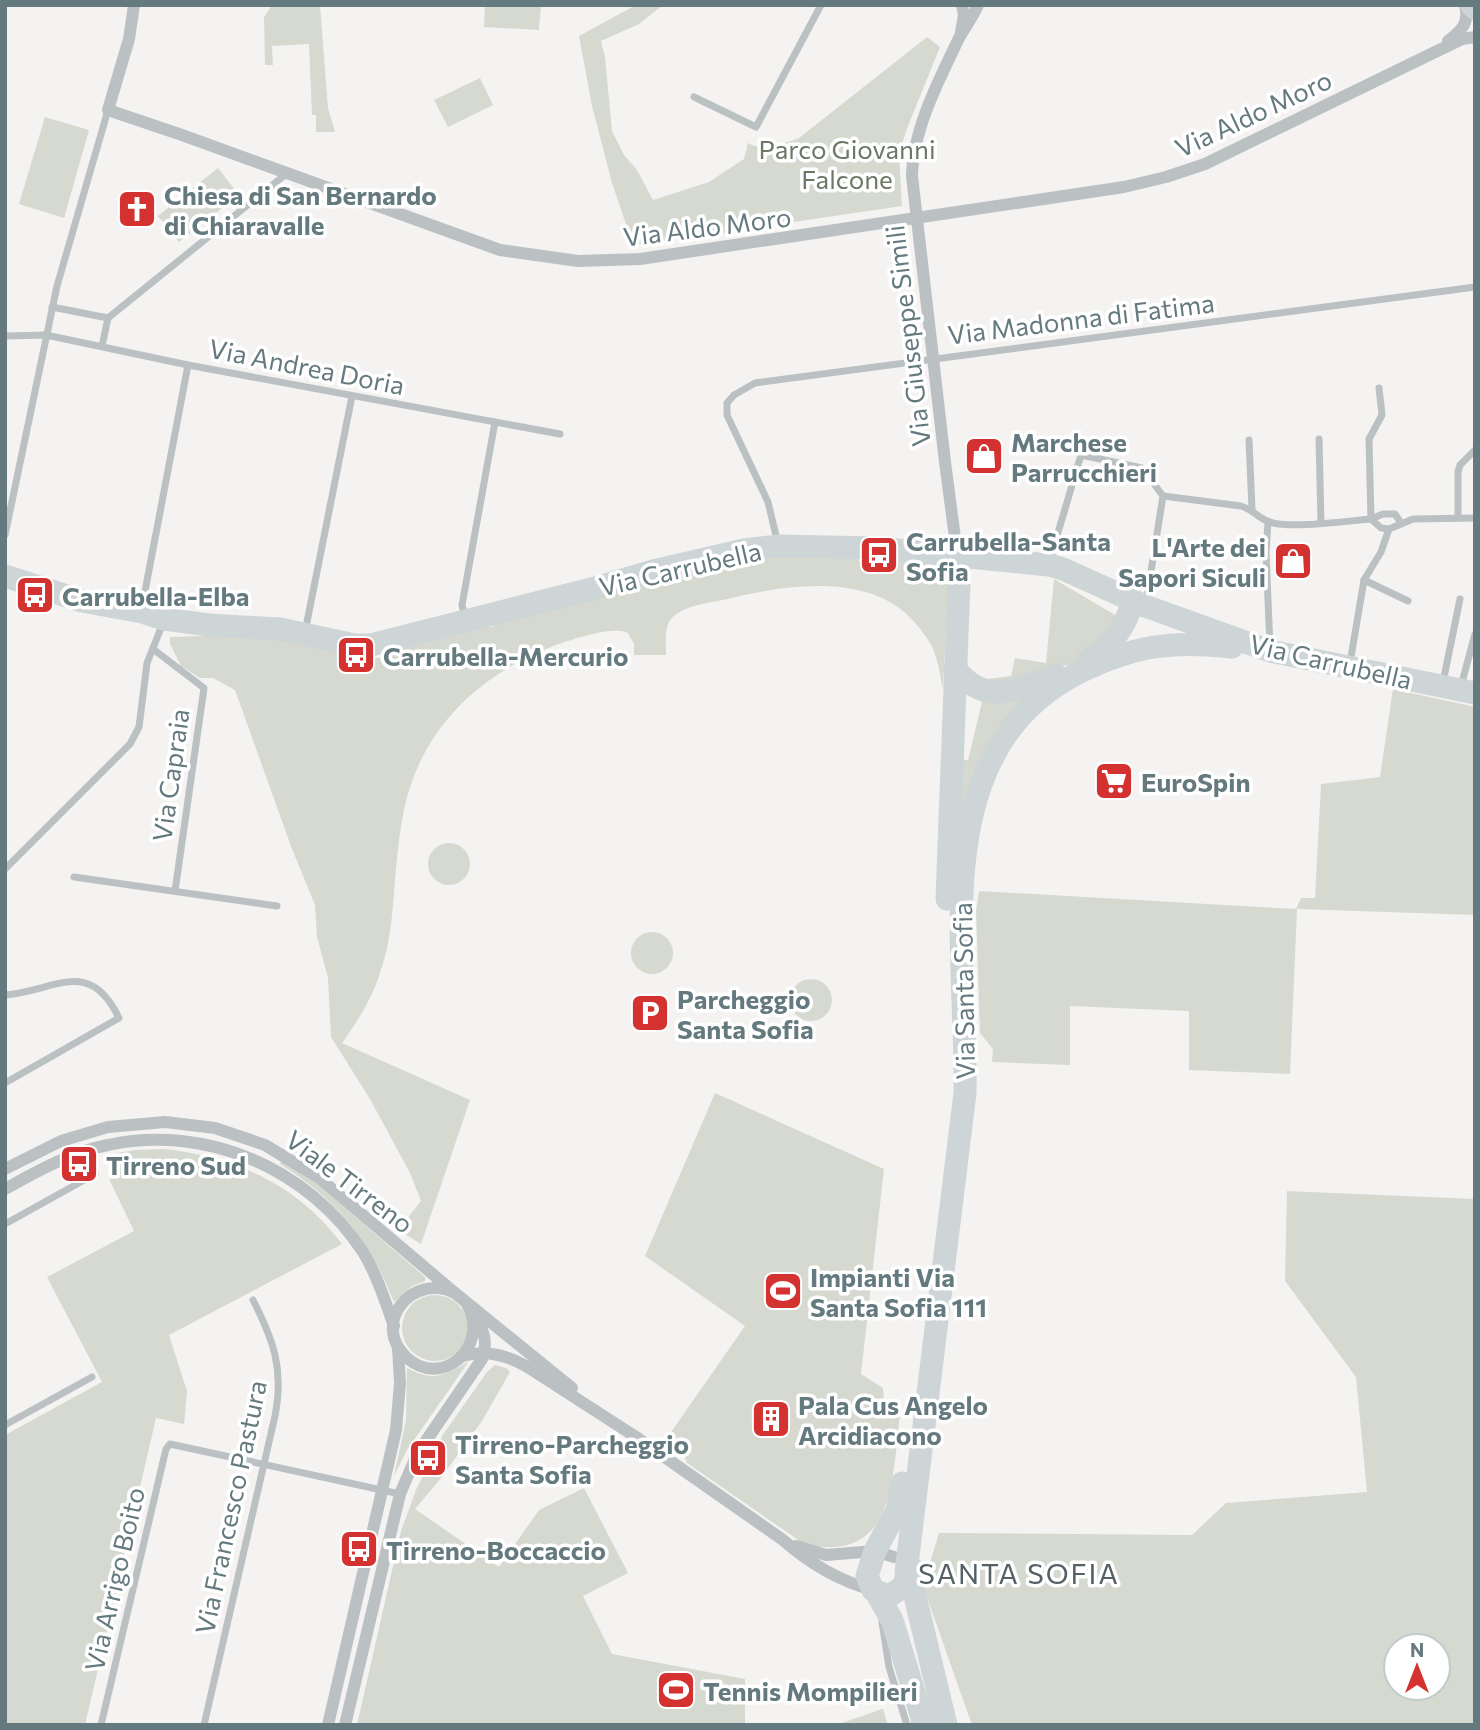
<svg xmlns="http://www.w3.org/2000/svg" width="1480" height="1730" viewBox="0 0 1480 1730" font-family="Commissioner,sans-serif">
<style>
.green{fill:#d5d9d0;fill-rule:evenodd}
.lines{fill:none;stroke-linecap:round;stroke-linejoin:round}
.minor{stroke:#bbc1c2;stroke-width:7}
.tertiary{stroke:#bbc1c2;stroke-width:12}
.primary{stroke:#ced5d6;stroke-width:23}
.labels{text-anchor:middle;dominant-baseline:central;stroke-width:7;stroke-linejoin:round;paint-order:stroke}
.street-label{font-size:26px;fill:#657a7f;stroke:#fff}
.park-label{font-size:26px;fill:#6c7764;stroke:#fff}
.poi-label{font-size:26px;font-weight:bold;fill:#657a7f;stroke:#fff;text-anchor:start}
.neighbourhood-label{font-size:28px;letter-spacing:2px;fill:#536165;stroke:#fff}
</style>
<rect width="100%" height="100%" fill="#f4f3f1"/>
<g class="green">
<polygon points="272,5 320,5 328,108 335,132 316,132 316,115 312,115 309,44 272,46 273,65 265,65 264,17"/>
<polygon points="485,5 541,5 539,30 484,27"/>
<polygon points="636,5 663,5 639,24 601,41 605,57 612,131 624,155 637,170 653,200 709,182 744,159 748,143 754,146 764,146 763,151 799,138 927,37 940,47 906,131 899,154 902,206 773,225 766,221 734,226 729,232 633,245 612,183 592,106 579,36"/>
<polygon points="480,78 493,105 448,127 434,100"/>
<polygon points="45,117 89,130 64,218 19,204"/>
<polygon points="218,168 239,195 179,242 158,216"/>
<path d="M783 556H857L863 569 871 568 869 557 934 565 944 574 948 585 943 688C940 677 939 663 934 652 931 642 923 633 917 625 874 572 790 584 731 598 713 603 684 604 671 619 664 628 666 644 666 655H634V644L628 633C613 625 567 641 551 647 478 675 420 731 404 810 400 829 398 848 396 868 393 903 392 940 380 973 372 999 357 1022 342 1043L470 1100 421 1244 398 1230 421 1201 410 1173 370 1099 331 1037 328 978 317 937 315 905 292 849 235 690 213 678H200L181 666 170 644V637L256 634 280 637 356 658 370 659 383 657 417 642 484 625 492 627 504 619 699 568Z"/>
<polygon points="1054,579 1122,619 1082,658 1071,665 1058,666 1003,686 987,679 1011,676 1015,658 1046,663"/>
<polygon points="1393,689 1475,707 1475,915 1297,909 1290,1074 1189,1070 1189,1011 1070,1006 1070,1065 992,1062 993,1049 980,1033 976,911 979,891 1296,909 1301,898 1315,898 1321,784 1380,777"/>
<polygon points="983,698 1026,698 959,837 959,760 968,760"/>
<circle cx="449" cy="864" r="21"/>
<circle cx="652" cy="953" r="21"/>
<circle cx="811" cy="1000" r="21"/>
<path d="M715 1093 884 1169 861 1374 883 1388 884 1401 900 1414C892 1477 896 1565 804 1544L687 1463 683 1450 686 1445 669 1435 745 1326 645 1256Z"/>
<path d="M164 1149C236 1157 298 1185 342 1244L169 1335 187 1391 184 1424 156 1418 85 1725H5V1435L102 1382 47 1277 134 1231 110 1181 111 1154 136 1150Z"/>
<path d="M281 1161 314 1181 425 1277V1281L412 1286 394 1302C368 1238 338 1201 280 1164Z"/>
<path d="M1287 1191 1475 1199V1725H972L923 1586 939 1533 1192 1535 1226 1503 1367 1492 1356 1377 1285 1281ZM1396 1646H1438V1688H1396Z"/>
<circle cx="435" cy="1328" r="33"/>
<path d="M469 1361 407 1450 394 1476 406 1420 407 1368C433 1382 445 1376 469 1361Z"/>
<polygon points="495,1365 506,1368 510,1372 482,1421 441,1478 415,1509 499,1567 539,1510 584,1488 628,1573 583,1596 612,1654 745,1679 745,1725 357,1725 401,1531 416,1490 442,1436 487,1372"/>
<polygon points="883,1709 888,1725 836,1725 882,1709"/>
</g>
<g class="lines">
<g class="minor">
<polyline points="694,97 756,127 821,5"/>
<polyline points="52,307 108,318 102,346"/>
<polyline points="108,318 286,174"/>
<polyline points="5,336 46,335 188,365 560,434"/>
<polyline points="1379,388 1382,415 1369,439 1371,519 1383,514 1395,514 1401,523"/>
<polyline points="1319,439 1321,523"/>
<polyline points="1249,440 1252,509"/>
<polyline points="1458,518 1458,472 1460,465 1475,450"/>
<polyline points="1268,522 1266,553 1270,647"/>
<polyline points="5,535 57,286 108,110"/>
<polyline points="778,544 768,502 727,415 727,403 734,395 755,383 1475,287"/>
<path d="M1049 563 1081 455 1142 468 1163 496 1241 506C1254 510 1259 519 1270 522 1290 529 1347 521 1371 519L1381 528 1389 529 1413 519 1475 518"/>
<polyline points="1364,580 1408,601"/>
<polyline points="1146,603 1163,496"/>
<polyline points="142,607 188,365"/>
<polyline points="465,618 462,605 495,422"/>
<polyline points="305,632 352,396"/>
<polyline points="153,649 204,688 175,891"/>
<polyline points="1350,663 1364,580 1381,552 1389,529"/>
<polyline points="1443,682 1460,599"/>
<polyline points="1461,686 1475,634"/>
<polyline points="5,869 130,744 139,727 147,663 163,623"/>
<polyline points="74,877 277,906"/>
<path d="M5 995C55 991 89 956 119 1018L5 1083"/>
<polyline points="5,1224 95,1174"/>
<polyline points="5,1425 92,1377"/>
<polyline points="882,1622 889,1667 907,1725"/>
<polyline points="101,1725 166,1449 170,1444 400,1494"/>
<path d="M204 1725 275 1416C284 1370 274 1341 253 1300"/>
</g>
<g class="tertiary">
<polyline points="134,5 129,39 108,110 182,135 500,250 578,261 640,259 1124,187 1166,177 1205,164 1431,54 1462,39 1475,37"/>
<polyline points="961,32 964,15 962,5"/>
<path d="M1448 41C1461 31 1470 23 1465 5"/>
<path d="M960 556 955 538 945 462 912 176C913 129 939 80 959 38 965 27 973 17 978 5"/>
<polyline points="5,1169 61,1141 108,1127 165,1122 215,1128 265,1145 318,1177 455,1293"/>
<path d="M5 1189C38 1171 71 1152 108 1145 206 1124 308 1168 363 1252 377 1275 385 1301 394 1326"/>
<path d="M467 1304C491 1347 441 1390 406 1357 371 1323 412 1272 455 1293L572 1388"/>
<path d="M463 1356C484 1350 506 1355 526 1366L636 1437 783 1540C809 1563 839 1581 873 1590"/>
<polyline points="796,1546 826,1555 875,1551 894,1557"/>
<polyline points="328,1725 396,1430 400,1383 398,1348"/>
<path d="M345 1725 400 1494 417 1454 482 1359C488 1344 485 1331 475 1317"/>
</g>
<g class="primary">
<polyline points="1472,5 1475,8"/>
<polyline points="5,576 82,601 142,612 164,619 209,625 280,629 355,645 371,645 595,588 653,571 744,550 778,546 878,548 1049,565 1063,569 1145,606 1270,651 1475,693"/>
<path d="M1088 660C1113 643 1124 630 1133 601"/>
<path d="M955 668C985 708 1017 689 1056 675"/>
<polyline points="947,899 960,556"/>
<polyline points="902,1483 897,1510 875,1551 867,1576 873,1590 889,1596 903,1587 907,1576"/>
<polyline points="911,1567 914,1592 946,1725"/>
<path d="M906 1572 965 1093C968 952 923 752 1078 673 1133 646 1171 640 1232 647"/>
<polyline points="877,1594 892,1620 924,1725"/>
</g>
</g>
<defs>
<g id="church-square" transform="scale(2.0125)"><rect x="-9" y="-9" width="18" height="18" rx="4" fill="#d43231" stroke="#fff"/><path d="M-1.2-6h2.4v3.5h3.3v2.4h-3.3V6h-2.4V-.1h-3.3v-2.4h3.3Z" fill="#fff"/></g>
<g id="shop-square" transform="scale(2.0125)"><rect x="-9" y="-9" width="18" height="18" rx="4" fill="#d43231" stroke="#fff"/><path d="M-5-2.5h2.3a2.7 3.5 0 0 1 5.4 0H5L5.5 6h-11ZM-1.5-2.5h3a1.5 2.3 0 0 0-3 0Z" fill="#fff"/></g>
<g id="bus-square" transform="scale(2.0125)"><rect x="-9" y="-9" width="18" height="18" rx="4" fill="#d43231" stroke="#fff"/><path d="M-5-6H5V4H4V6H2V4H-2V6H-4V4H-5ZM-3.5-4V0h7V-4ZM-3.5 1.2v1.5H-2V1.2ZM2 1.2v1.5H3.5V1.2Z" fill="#fff"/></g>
<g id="supermarket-square" transform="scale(2.0125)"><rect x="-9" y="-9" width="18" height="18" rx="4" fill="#d43231" stroke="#fff"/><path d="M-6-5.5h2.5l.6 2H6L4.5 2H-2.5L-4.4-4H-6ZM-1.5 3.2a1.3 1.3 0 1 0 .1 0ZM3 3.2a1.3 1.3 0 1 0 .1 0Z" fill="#fff"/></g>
<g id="parking-square" transform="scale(2.0125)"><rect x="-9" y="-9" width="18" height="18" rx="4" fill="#d43231" stroke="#fff"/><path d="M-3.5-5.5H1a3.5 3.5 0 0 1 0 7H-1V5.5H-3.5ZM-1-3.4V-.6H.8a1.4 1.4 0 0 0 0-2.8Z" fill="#fff"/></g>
<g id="stadium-square" transform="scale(2.0125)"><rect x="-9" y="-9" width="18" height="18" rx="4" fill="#d43231" stroke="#fff"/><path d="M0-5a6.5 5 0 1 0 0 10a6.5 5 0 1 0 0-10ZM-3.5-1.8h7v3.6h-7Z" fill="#fff"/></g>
<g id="building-square" transform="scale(2.0125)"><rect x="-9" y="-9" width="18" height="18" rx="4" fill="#d43231" stroke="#fff"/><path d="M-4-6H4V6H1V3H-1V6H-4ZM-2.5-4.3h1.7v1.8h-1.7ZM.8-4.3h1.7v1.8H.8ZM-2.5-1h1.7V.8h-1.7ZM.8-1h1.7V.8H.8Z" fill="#fff"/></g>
</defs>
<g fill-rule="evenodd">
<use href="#church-square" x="137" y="209"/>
<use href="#shop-square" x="984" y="456"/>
<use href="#bus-square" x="879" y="555"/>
<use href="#shop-square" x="1293" y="561"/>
<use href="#bus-square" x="35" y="595"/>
<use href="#bus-square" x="356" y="655"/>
<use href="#supermarket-square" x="1114" y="781"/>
<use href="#parking-square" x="650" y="1013"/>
<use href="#bus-square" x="79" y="1164"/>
<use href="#stadium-square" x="783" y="1291"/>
<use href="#building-square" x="771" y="1419"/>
<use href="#bus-square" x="428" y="1458"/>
<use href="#bus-square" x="359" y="1549"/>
<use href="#stadium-square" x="676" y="1690"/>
</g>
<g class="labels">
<g class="street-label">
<text transform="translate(1253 113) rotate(-25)">Via Aldo Moro</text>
<text transform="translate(707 226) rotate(-7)">Via Aldo Moro</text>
<text transform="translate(1081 318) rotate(-7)">Via Madonna di Fatima</text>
<text transform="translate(907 336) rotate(-97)">Via Giuseppe Simili</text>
<text transform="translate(307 366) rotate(11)">Via Andrea Doria</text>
<text transform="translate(680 568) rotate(-13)">Via Carrubella</text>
<text transform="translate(1331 661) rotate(13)">Via Carrubella</text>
<text transform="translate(170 775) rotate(-82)">Via Capraia</text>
<text transform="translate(963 991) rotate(-91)">Via Santa Sofia</text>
<text transform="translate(350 1181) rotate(37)">Viale Tirreno</text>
<text transform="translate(230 1507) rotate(-78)">Via Francesco Pastura</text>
<text transform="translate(114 1579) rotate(-77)">Via Arrigo Boito</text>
</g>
<g class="park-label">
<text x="847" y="148">Parco Giovanni<tspan x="847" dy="30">Falcone</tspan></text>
</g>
<g class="poi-label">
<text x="164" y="194">Chiesa di San Bernardo<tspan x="164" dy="30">di Chiaravalle</tspan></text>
<text x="1011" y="441">Marchese<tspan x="1011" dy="30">Parrucchieri</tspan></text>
<text x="906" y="540">Carrubella-Santa<tspan x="906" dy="30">Sofia</tspan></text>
<text x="1266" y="546" text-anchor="end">L'Arte dei<tspan x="1266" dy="30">Sapori Siculi</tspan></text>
<text x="62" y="595">Carrubella-Elba</text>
<text x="383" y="655">Carrubella-Mercurio</text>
<text x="1141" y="781">EuroSpin</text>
<text x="677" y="998">Parcheggio<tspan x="677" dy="30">Santa Sofia</tspan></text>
<text x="106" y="1164">Tirreno Sud</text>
<text x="810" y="1276">Impianti Via<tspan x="810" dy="30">Santa Sofia 111</tspan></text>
<text x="798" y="1404">Pala Cus Angelo<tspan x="798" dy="30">Arcidiacono</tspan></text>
<text x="455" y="1443">Tirreno-Parcheggio<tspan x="455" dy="30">Santa Sofia</tspan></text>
<text x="386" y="1549">Tirreno-Boccaccio</text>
<text x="703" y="1690">Tennis Mompilieri</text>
</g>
<g class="neighbourhood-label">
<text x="1019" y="1573">SANTA SOFIA</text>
</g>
</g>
<rect width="1480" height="1730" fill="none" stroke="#657a7f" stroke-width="14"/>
<g transform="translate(1417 1667)"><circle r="33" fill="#ffffff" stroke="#c1cacc" stroke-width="2"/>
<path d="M0-5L12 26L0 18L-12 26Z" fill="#d43231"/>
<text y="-10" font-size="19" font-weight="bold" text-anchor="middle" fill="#657a7f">N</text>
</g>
</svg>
